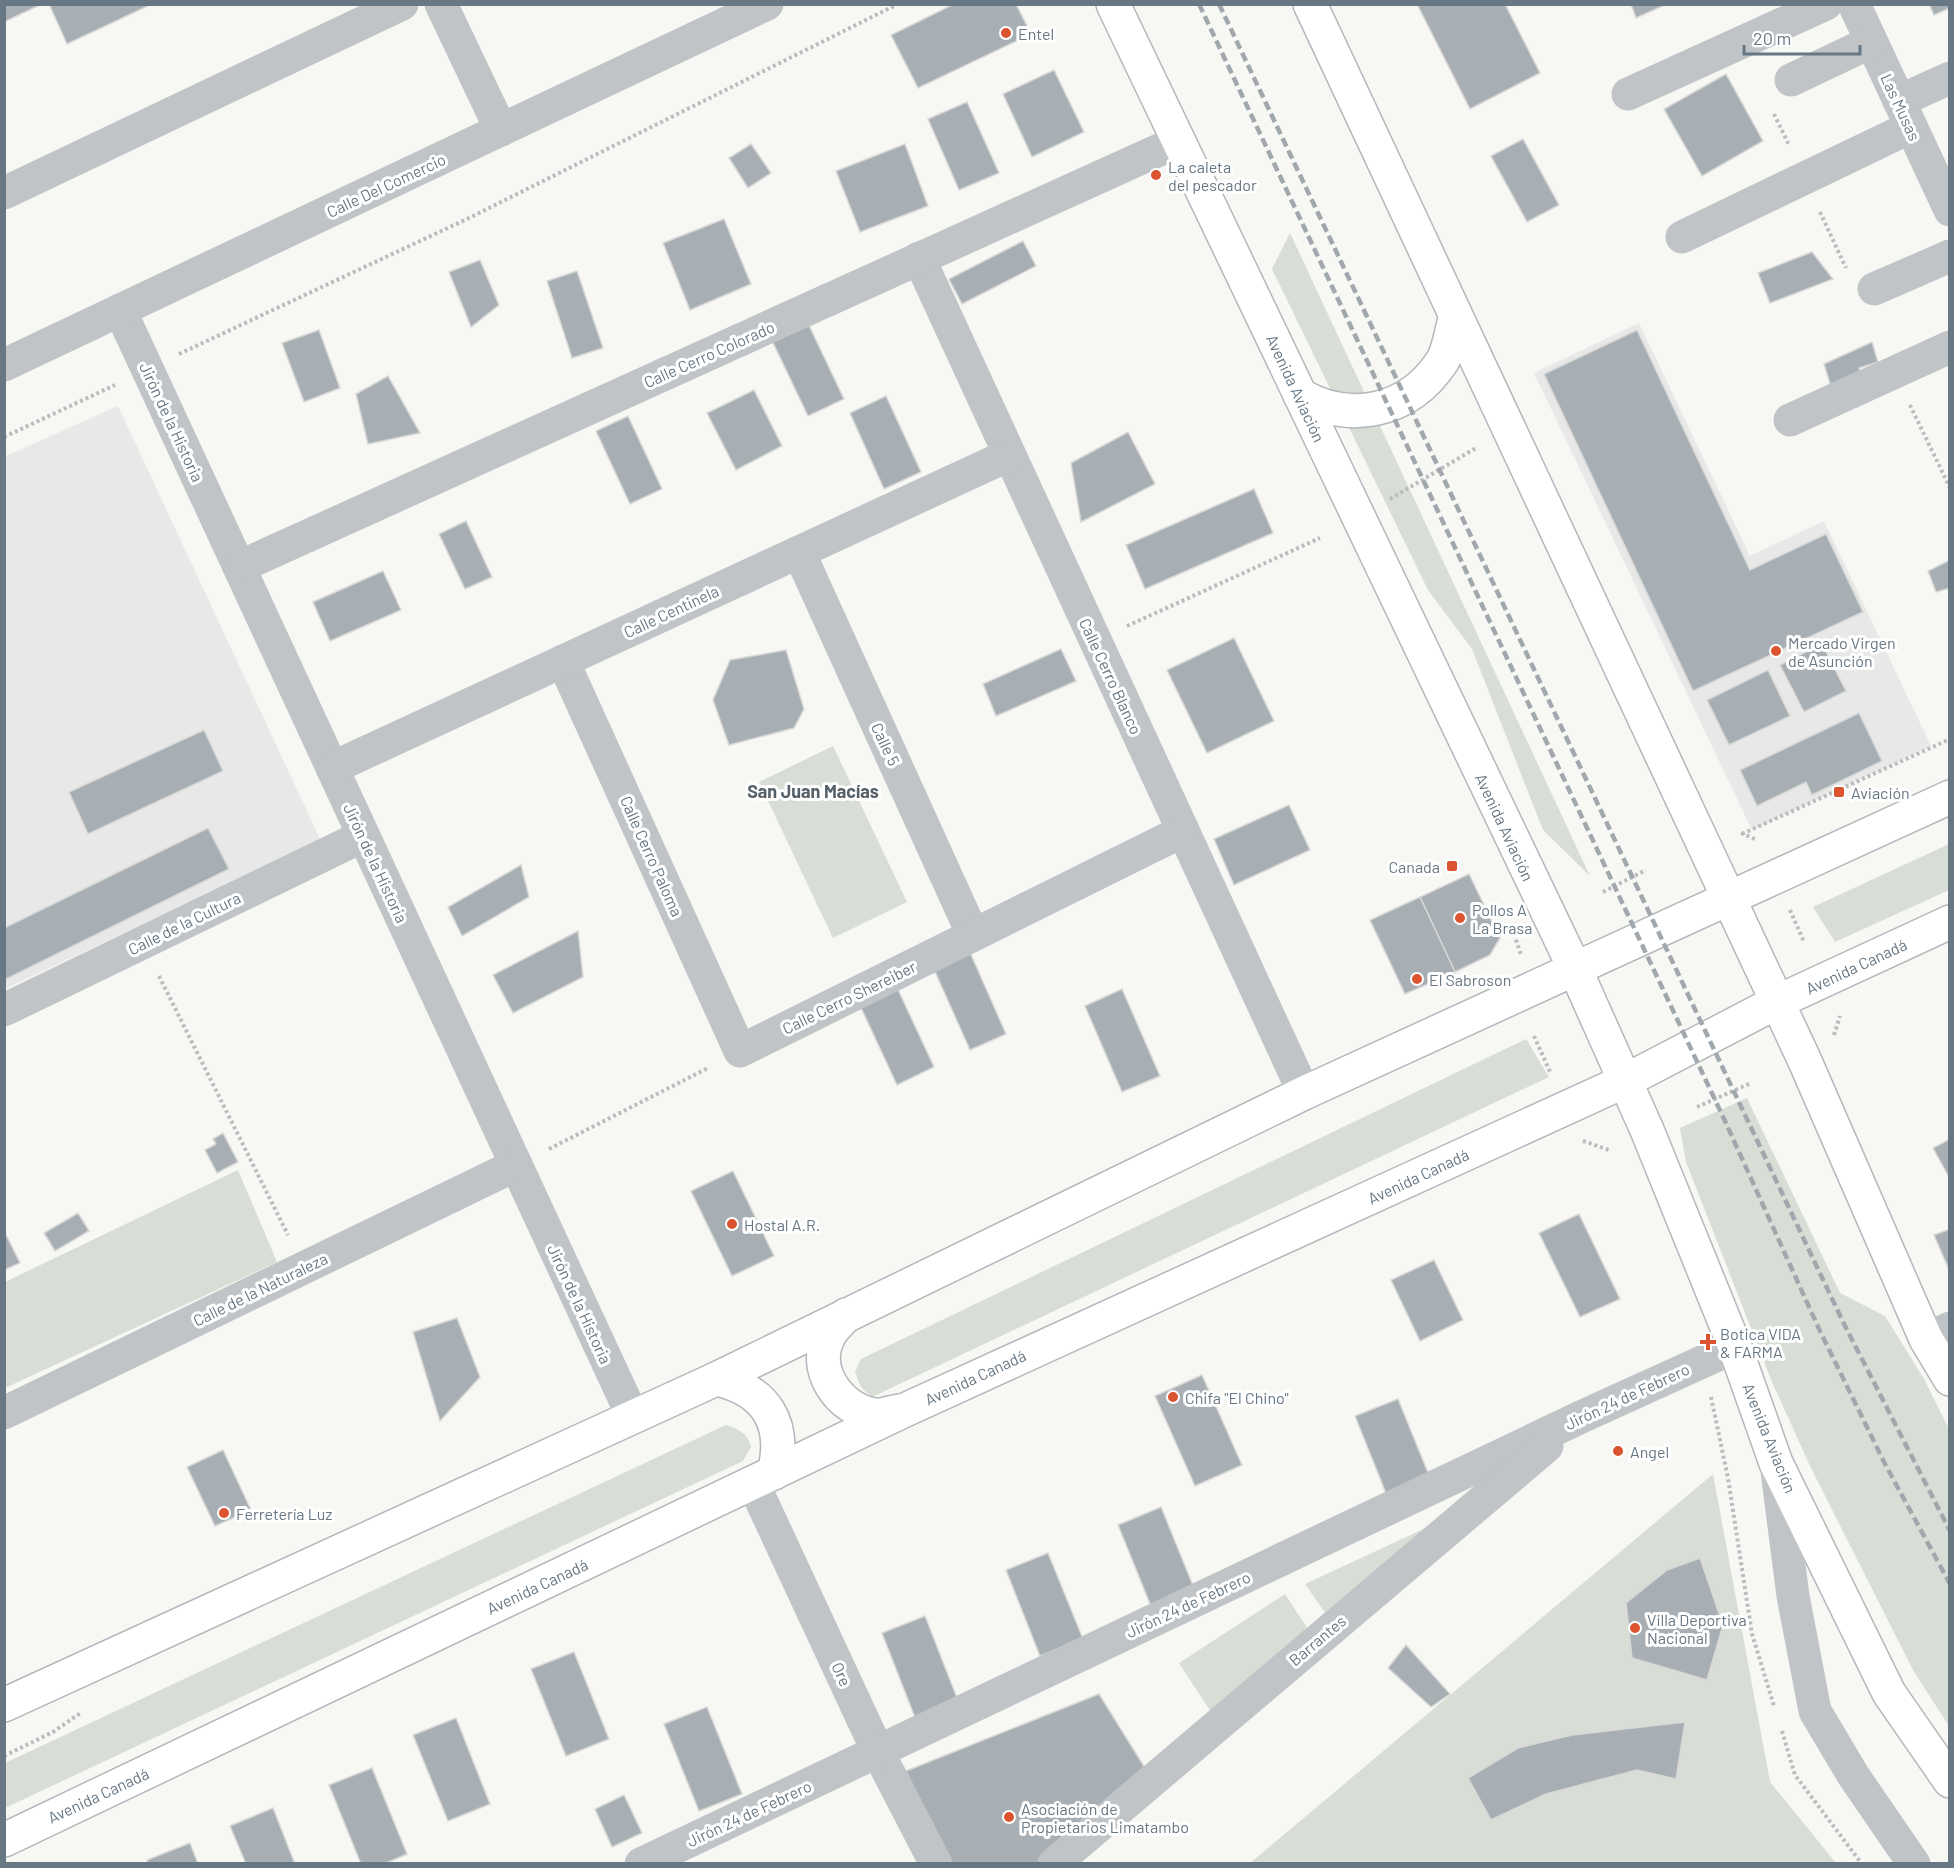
<svg xmlns="http://www.w3.org/2000/svg" width="1954" height="1868" viewBox="0 0 1954 1868" font-family="Barlow,sans-serif">
<style>
.built{fill:#e7e8e7}
.green{fill:#d8ddd5}
.building{fill:#a7afb5;stroke:#d8d8d6;stroke-width:1.5}
.lines{fill:none;stroke-linecap:round;stroke-linejoin:round}
.major-casing{stroke:#b3b8bb;stroke-width:36}
.path{stroke:#babdbf;stroke-width:4;stroke-dasharray:3 3;stroke-linecap:butt}
.minor{stroke:#c0c4c7;stroke-width:33}
.major{stroke:#fff;stroke-width:33}
.rail{stroke:#a1a8ad;stroke-width:4.5;stroke-dasharray:9 4.5;stroke-linecap:butt}
.poi-dot{fill:#dc532f;stroke:#fff;stroke-width:2}
.labels{text-anchor:middle;dominant-baseline:central;stroke-width:6;stroke-linejoin:round;paint-order:stroke}
.poi-label{font-size:16px;fill:#677784;stroke:#fff;text-anchor:start}
.street-label{font-size:16px;fill:#677784;stroke:#fff}
.neighbourhood-label{font-size:18px;font-weight:bold;fill:#556069;stroke:#fff}
</style>
<rect width="100%" height="100%" fill="#f7f7f4"/>
<g class="built">
<polygon points="1639,323 1750,556 1824,521 1931,746 1752,830 1534,373"/>
<polygon points="118,406 321,841 5,989 4,457"/>
</g>
<g class="green">
<polygon points="1290,233 1590,876 1543,830 1472,649 1428,590 1272,269"/>
<polygon points="833,746 907,902 833,938 759,782"/>
<polygon points="1949,844 1949,890 1835,942 1813,907"/>
<polygon points="1526,1039 1549,1077 872,1397 861,1387 855,1372 861,1359"/>
<polygon points="1747,1098 1840,1293 1885,1316 1924,1379 1949,1429 1949,1726 1913,1670 1810,1466 1772,1382 1686,1162 1680,1128"/>
<polygon points="238,1170 277,1262 5,1388 5,1282"/>
<path d="M726 1425C740 1430 747 1433 751 1447L743 1461 5 1808V1763Z"/>
<polygon points="1713,1474 1770,1782 1836,1863 1249,1864"/>
<polygon points="1473,1506 1334,1625 1305,1584"/>
<polygon points="1285,1594 1317,1643 1211,1712 1179,1663"/>
</g>
<g class="building">
<polygon points="4,4 42,4 4,22"/>
<polygon points="49,4 150,4 150,5 67,44"/>
<polygon points="954,4 1016,4 1031,34 918,88 891,35"/>
<polygon points="1417,4 1505,4 1540,73 1470,109"/>
<polygon points="1631,4 1667,4 1636,18"/>
<polygon points="1929,4 1950,4 1950,8 1934,15"/>
<polygon points="1054,70 1084,132 1032,157 1003,94"/>
<polygon points="1726,74 1763,141 1702,176 1664,109"/>
<polygon points="967,102 999,173 959,190 928,119"/>
<polygon points="1523,139 1559,205 1527,222 1491,156"/>
<polygon points="751,144 771,173 748,188 729,158"/>
<polygon points="905,144 928,206 860,232 836,171"/>
<polygon points="724,219 751,284 690,310 663,243"/>
<polygon points="1023,241 1036,266 962,304 949,279"/>
<polygon points="1812,252 1833,279 1770,303 1758,273"/>
<polygon points="480,260 499,305 471,327 449,272"/>
<polygon points="577,271 603,348 572,358 547,281"/>
<polygon points="804,315 844,399 808,416 768,332"/>
<polygon points="319,330 340,388 304,402 282,343"/>
<polygon points="1637,330 1750,570 1826,534 1863,612 1693,691 1544,374"/>
<polygon points="1872,342 1878,362 1859,368 1862,378 1832,390 1824,364"/>
<polygon points="388,376 420,433 368,444 356,394"/>
<polygon points="754,390 782,446 736,470 707,413"/>
<polygon points="886,396 921,472 884,489 850,413"/>
<polygon points="628,416 662,489 630,504 596,431"/>
<polygon points="1128,432 1155,484 1081,522 1071,463"/>
<polygon points="1254,489 1273,533 1145,589 1126,545"/>
<polygon points="466,521 492,577 465,589 439,534"/>
<polygon points="1950,560 1950,588 1936,592 1928,571"/>
<polygon points="383,571 401,610 330,641 313,602"/>
<polygon points="1234,638 1274,721 1207,753 1167,670"/>
<polygon points="1822,644 1846,691 1804,712 1780,665"/>
<polygon points="1061,649 1076,681 996,716 983,684"/>
<polygon points="786,650 804,709 794,728 729,745 713,700 730,660"/>
<polygon points="1768,670 1790,716 1729,745 1707,700"/>
<polygon points="1859,713 1882,761 1812,795 1806,782 1757,806 1740,770"/>
<polygon points="204,730 223,771 88,834 69,792"/>
<polygon points="1289,805 1310,850 1234,885 1214,839"/>
<polygon points="208,828 229,869 4,980 4,928"/>
<polygon points="521,865 529,897 462,936 448,907"/>
<polygon points="1469,874 1500,938 1490,955 1455,972 1420,897"/>
<polygon points="1420,897 1455,972 1405,994 1370,920"/>
<polygon points="578,931 583,977 513,1013 493,975"/>
<polygon points="965,941 1006,1034 970,1050 929,958"/>
<polygon points="894,981 934,1067 897,1085 857,999"/>
<polygon points="1122,989 1160,1076 1122,1092 1085,1006"/>
<polygon points="223,1133 238,1162 217,1173 205,1150 216,1144 213,1139"/>
<polygon points="1950,1139 1950,1179 1933,1148"/>
<polygon points="733,1171 774,1256 732,1276 691,1191"/>
<polygon points="78,1213 89,1231 55,1251 44,1233"/>
<polygon points="1579,1214 1620,1299 1580,1317 1539,1233"/>
<polygon points="1950,1229 1950,1272 1934,1235"/>
<polygon points="4,1231 20,1263 4,1270"/>
<polygon points="1434,1260 1463,1320 1420,1341 1391,1280"/>
<polygon points="457,1318 480,1377 440,1421 413,1332"/>
<polygon points="1202,1375 1242,1465 1195,1486 1155,1396"/>
<polygon points="1398,1399 1433,1485 1390,1503 1355,1416"/>
<polygon points="223,1450 251,1510 215,1526 187,1467"/>
<polygon points="1161,1507 1196,1593 1153,1611 1118,1525"/>
<polygon points="1048,1553 1083,1639 1040,1656 1006,1570"/>
<polygon points="1700,1558 1723,1625 1707,1680 1632,1658 1626,1603 1667,1570"/>
<polygon points="925,1616 959,1703 916,1720 882,1633"/>
<polygon points="1406,1645 1450,1694 1431,1707 1388,1668"/>
<polygon points="574,1652 609,1739 566,1756 531,1669"/>
<polygon points="1099,1694 1145,1768 1040,1864 948,1864 906,1771"/>
<polygon points="707,1707 742,1794 699,1811 664,1724"/>
<polygon points="456,1718 490,1804 448,1821 413,1735"/>
<polygon points="1685,1722 1676,1779 1637,1770 1546,1794 1491,1820 1468,1778 1518,1748 1572,1735"/>
<polygon points="372,1768 407,1854 384,1864 361,1864 329,1785"/>
<polygon points="624,1795 642,1833 612,1847 595,1809"/>
<polygon points="273,1808 295,1864 246,1864 230,1826"/>
<polygon points="190,1843 198,1864 148,1864 147,1860"/>
</g>
<g class="lines">
<g class="major-casing">
<g id="major">
<polyline points="1113,4 1575,969 1647,1130 1735,1347 1776,1463 1889,1693 1950,1781"/>
<polyline points="1310,4 1804,1059 1926,1339 1950,1379"/>
<path d="M1300 395C1350 424 1408 412 1441 363 1449 352 1451 332 1455 319"/>
<path d="M846 1315C841 1321 834 1327 830 1334 810 1368 839 1410 875 1415 882 1416 892 1412 899 1411"/>
<path d="M716 1379C766 1390 787 1423 774 1473"/>
<polyline points="4,1705 716,1379 1304,1093 1950,797"/>
<polyline points="4,1840 905,1410 1625,1081 1777,1002 1950,922"/>
</g>
</g>
<g class="path">
<polyline points="1774,114 1789,145"/>
<polyline points="1820,212 1846,268"/>
<polyline points="179,354 467,219 898,4"/>
<polyline points="1910,405 1950,488"/>
<polyline points="4,437 115,385"/>
<polyline points="1390,499 1476,448"/>
<polyline points="1127,626 1320,538"/>
<polyline points="1741,833 1757,840"/>
<polyline points="1742,834 1950,739"/>
<polyline points="1603,892 1646,870"/>
<polyline points="1790,910 1804,942"/>
<polyline points="1514,934 1521,955"/>
<polyline points="159,976 288,1235"/>
<polyline points="1834,1035 1840,1016"/>
<polyline points="1534,1036 1551,1074"/>
<polyline points="1697,1107 1751,1083"/>
<polyline points="1583,1141 1609,1150"/>
<polyline points="549,1149 708,1068"/>
<polyline points="1711,1397 1728,1478 1752,1634 1774,1706"/>
<polyline points="1782,1731 1795,1775 1862,1864"/>
<polyline points="4,1756 53,1732 82,1712"/>
</g>
<g class="minor">
<polyline points="441,4 501,130"/>
<polyline points="1854,4 1950,210"/>
<polyline points="1791,80 1871,42"/>
<polyline points="1628,94 1826,4"/>
<polyline points="1899,101 1950,78"/>
<polyline points="4,193 402,4"/>
<polyline points="1682,237 1911,127"/>
<polyline points="919,258 1304,1093"/>
<polyline points="1874,289 1950,256"/>
<polyline points="120,310 632,1415"/>
<polyline points="4,365 767,4"/>
<polyline points="1790,420 1950,347"/>
<polyline points="799,552 973,935"/>
<polyline points="239,567 1179,141"/>
<polyline points="563,661 740,1051 1183,831"/>
<polyline points="332,768 1009,455"/>
<polyline points="4,1010 363,836"/>
<polyline points="1926,1339 1950,1328"/>
<polyline points="4,1413 516,1165"/>
<polyline points="1777,1471 1793,1596 1815,1711 1853,1775 1914,1864"/>
<polyline points="753,1483 878,1752 936,1864"/>
<polyline points="641,1864 1581,1417 1735,1347"/>
<polyline points="1054,1864 1547,1446"/>
</g>
<use href="#major" class="major"/>
<g class="rail">
<polyline points="1199,4 1725,1121 1819,1329 1885,1464 1950,1584"/>
<polyline points="1219,4 1844,1324 1950,1531"/>
</g>
</g>
<g class="poi-dot">
<circle cx="1006" cy="33" r="6"/>
<circle cx="1156" cy="175" r="6"/>
<circle cx="1776" cy="651" r="6"/>
<rect x="1833" y="786" width="12" height="12" rx="3"/>
<rect x="1446" y="860" width="12" height="12" rx="3"/>
<circle cx="1460" cy="918" r="6"/>
<circle cx="1417" cy="979" r="6"/>
<circle cx="732" cy="1224" r="6"/>
<path d="M1705 1333h6v6h6v6h-6v6h-6v-6h-6v-6h6z"/>
<circle cx="1173" cy="1397" r="6"/>
<circle cx="1618" cy="1451" r="6"/>
<circle cx="224" cy="1513" r="6"/>
<circle cx="1635" cy="1628" r="6"/>
<circle cx="1009" cy="1817" r="6"/>
</g>
<g class="labels">
<g class="poi-label">
<text x="1018" y="33">Entel</text>
<text x="1168" y="166">La caleta<tspan x="1168" dy="18">del pescador</tspan></text>
<text x="1788" y="642">Mercado Virgen<tspan x="1788" dy="18">de Asunción</tspan></text>
<text x="1851" y="792">Aviación</text>
<text x="1440" y="866" text-anchor="end">Canada</text>
<text x="1472" y="909">Pollos A<tspan x="1472" dy="18">La Brasa</tspan></text>
<text x="1429" y="979">El Sabroson</text>
<text x="744" y="1224">Hostal A.R.</text>
<text x="1720" y="1333">Botica VIDA<tspan x="1720" dy="18">&amp; FARMA</tspan></text>
<text x="1185" y="1397">Chifa "El Chino"</text>
<text x="1630" y="1451">Angel</text>
<text x="236" y="1513">Ferretería Luz</text>
<text x="1647" y="1619">Villa Deportiva<tspan x="1647" dy="18">Nacional</tspan></text>
<text x="1021" y="1808">Asociación de<tspan x="1021" dy="18">Propietarios Limatambo</tspan></text>
</g>
<g class="street-label">
<text transform="translate(1901 107) rotate(65)">Las Musas</text>
<text transform="translate(386 185) rotate(-25)">Calle Del Comercio</text>
<text transform="translate(709 354) rotate(-24)">Calle Cerro Colorado</text>
<text transform="translate(1296 388) rotate(65)">Avenida Aviación</text>
<text transform="translate(172 422) rotate(65)">Jirón de la Historia</text>
<text transform="translate(671 611) rotate(-25)">Calle Centinela</text>
<text transform="translate(1111 676) rotate(65)">Calle Cerro Blanco</text>
<text transform="translate(886 744) rotate(65)">Calle 5</text>
<text transform="translate(1505 827) rotate(65)">Avenida Aviación</text>
<text transform="translate(652 856) rotate(66)">Calle Cerro Paloma</text>
<text transform="translate(376 863) rotate(65)">Jirón de la Historia</text>
<text transform="translate(184 923) rotate(-26)">Calle de la Cultura</text>
<text transform="translate(1856 966) rotate(-25)">Avenida Canadá</text>
<text transform="translate(849 997) rotate(-26)">Calle Cerro Shereiber</text>
<text transform="translate(1418 1176) rotate(-25)">Avenida Canadá</text>
<text transform="translate(260 1289) rotate(-26)">Calle de la Naturaleza</text>
<text transform="translate(580 1304) rotate(65)">Jirón de la Historia</text>
<text transform="translate(975 1377) rotate(-25)">Avenida Canadá</text>
<text transform="translate(1627 1396) rotate(-25)">Jirón 24 de Febrero</text>
<text transform="translate(1770 1438) rotate(68)">Avenida Aviación</text>
<text transform="translate(537 1586) rotate(-25)">Avenida Canadá</text>
<text transform="translate(1188 1604) rotate(-25)">Jirón 24 de Febrero</text>
<text transform="translate(1317 1640) rotate(-40)">Barrantes</text>
<text transform="translate(842 1674) rotate(65)">Ore</text>
<text transform="translate(98 1795) rotate(-25)">Avenida Canadá</text>
<text transform="translate(749 1813) rotate(-25)">Jirón 24 de Febrero</text>
</g>
<g class="neighbourhood-label">
<text x="813" y="791">San Juan Macías</text>
</g>
</g>
<rect width="1954" height="1868" fill="none" stroke="#677784" stroke-width="12"/>
<path d="M1744 45v9h116v-9" fill="none" stroke="#677784" stroke-width="3"/>
<text x="1753" y="45" font-size="18" fill="#677784" stroke="#ffffff" stroke-width="4.5" paint-order="stroke">20 m</text>
</svg>
